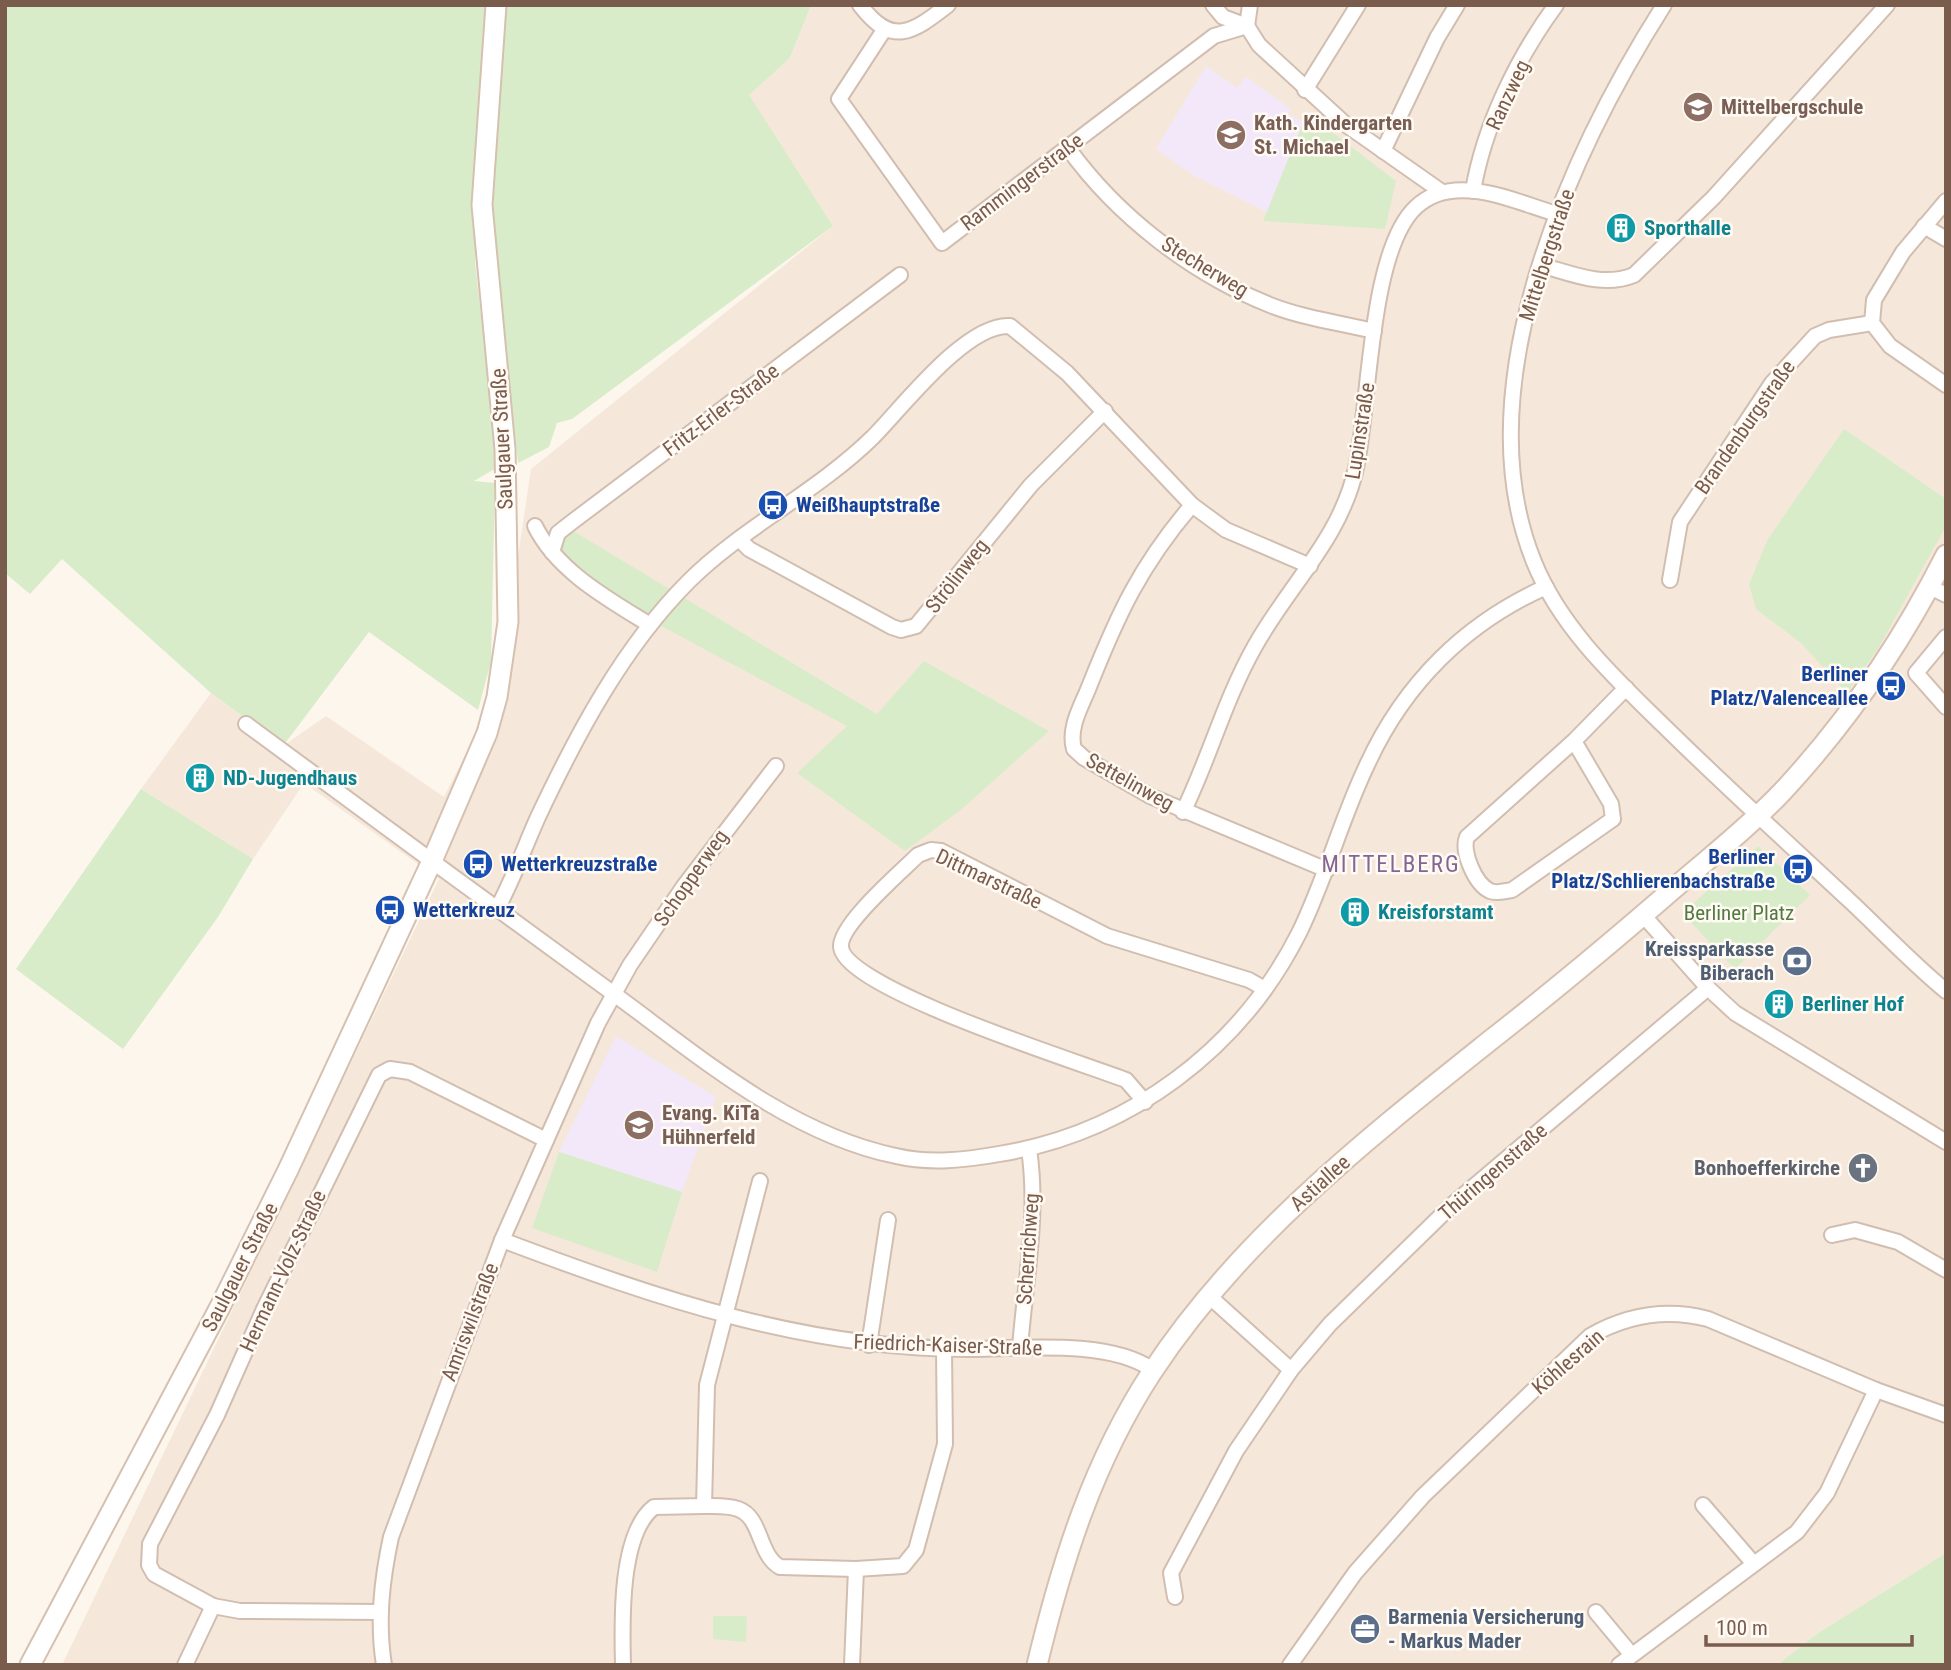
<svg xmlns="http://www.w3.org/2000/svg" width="1951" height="1670" viewBox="0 0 1951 1670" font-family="'Roboto Condensed',sans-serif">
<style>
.residential{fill:#f5e8da}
.education{fill:#f3e8fa}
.green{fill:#d8ecc9}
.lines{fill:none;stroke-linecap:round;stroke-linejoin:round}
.street-casing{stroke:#d1beb0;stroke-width:18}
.secondary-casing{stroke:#d6c0b0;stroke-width:23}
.street{stroke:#fff;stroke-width:14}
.secondary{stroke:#fff;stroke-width:19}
.labels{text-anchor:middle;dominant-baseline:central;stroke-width:5;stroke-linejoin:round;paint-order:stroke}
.street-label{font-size:21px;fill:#7a5c4d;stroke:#fffaf3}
.education-label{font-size:21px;font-weight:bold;fill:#785e54;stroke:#fffaf3;text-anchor:start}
.culture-label{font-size:21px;font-weight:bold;fill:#0d838f;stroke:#fffaf3;text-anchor:start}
.transit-label{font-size:21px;font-weight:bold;fill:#164399;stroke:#fffaf3;text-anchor:start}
.park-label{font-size:21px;fill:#537a41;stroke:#fffaf3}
.service-label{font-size:21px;font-weight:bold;fill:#4e5e75;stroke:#fffaf3;text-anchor:end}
.worship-label{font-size:21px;font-weight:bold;fill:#5b616d;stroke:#fffaf3;text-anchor:end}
.neighbourhood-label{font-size:23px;letter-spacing:2px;fill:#846695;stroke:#fffaf3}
</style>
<rect width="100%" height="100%" fill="#fdf6ec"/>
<polygon class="residential" points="811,5 1946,5 1946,1553 1818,1633 1777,1665 62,1665 439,879 304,783 253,859 141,789 211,693 283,746 326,716 444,797 498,690 531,469 833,226 748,95 790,58"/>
<g class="education">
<polygon points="1206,66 1237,88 1246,77 1291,109 1287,114 1304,122 1267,212 1191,174 1156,149"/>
<polygon points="616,1036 716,1097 682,1192 559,1152"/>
</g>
<g class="green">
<polygon points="5,5 485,5 475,262 498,467 474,481 495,483 491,662 478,710 369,632 283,746 211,693 62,559 30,594 5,573"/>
<polygon points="500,5 811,5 790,58 749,95 833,226 572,419 557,423 549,447 518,463 488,185"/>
<polygon points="1307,113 1396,181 1385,229 1263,221"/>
<polygon points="1844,429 1946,499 1946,526 1879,647 1847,693 1801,643 1756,609 1749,584 1768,539"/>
<polygon points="570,529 877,714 924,661 1049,731 962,809 905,851 797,773 847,726 628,608 540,534"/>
<polygon points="141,789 253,859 218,917 123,1049 16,969"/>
<polygon points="1758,846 1810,895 1735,969 1682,913"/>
<polygon points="559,1152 682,1192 657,1272 532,1228"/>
<polygon points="1946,1553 1946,1665 1777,1665 1818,1633"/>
<polygon points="713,1616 747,1616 746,1642 713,1639"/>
</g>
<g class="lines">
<g class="street-casing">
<g id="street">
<path d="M860 5C892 47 912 33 948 5"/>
<polyline points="1213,5 1223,17 1247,26 1259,45 1345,124 1442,192"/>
<path d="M1664 5C1570 153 1463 387 1534 562 1561 629 1617 680 1667 729 1727 788 1789 844 1850 901 1882 931 1912 963 1946 991"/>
<polyline points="884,30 839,99 942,243 1214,36 1247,26 1250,5"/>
<polyline points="1305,90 1358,5"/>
<path d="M1068 148C1117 216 1192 274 1270 305 1303 318 1340 323 1374 331"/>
<polyline points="1383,151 1437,38 1457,5"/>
<path d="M1473 191C1484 126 1517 58 1556 5"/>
<polyline points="1946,201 1903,252 1874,300 1872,323 1890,346 1946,385"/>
<polyline points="1924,226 1946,239"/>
<path d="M1540 265C1571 273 1602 288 1634 275L1714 197 1887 5"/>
<path d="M1192 505C1140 566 1118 614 1089 687 1081 707 1068 728 1074 749L1084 758 1150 796 1327 870"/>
<path d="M535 526C557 571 608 599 650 625"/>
<polyline points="741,541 749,549 892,627 901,630 916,626 1031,485 1105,411"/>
<polyline points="552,552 558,533 572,522 900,275"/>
<polyline points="1670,580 1680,522 1772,383 1815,336 1829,330 1872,323"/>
<polyline points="1930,587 1946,595"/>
<polyline points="1946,637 1916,673 1946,707"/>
<path d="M246 724C368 814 491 905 614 994 700 1057 789 1134 896 1156 930 1164 965 1160 999 1154 1129 1133 1240 1050 1299 933 1326 878 1341 819 1367 765 1404 684 1465 623 1546 587"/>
<path d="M1574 741 1611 804 1613 819 1512 890C1505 891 1497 894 1490 891 1475 884 1461 851 1467 837L1574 741 1626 688"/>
<path d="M1183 812C1210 757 1224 701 1255 646 1289 585 1341 538 1356 468 1370 404 1369 251 1416 207 1454 171 1515 202 1557 214"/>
<path d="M497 909C513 880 524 848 538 817 577 734 623 647 689 581 742 528 817 492 873 437 902 408 966 323 1010 326L1067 373 1192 505 1226 530 1310 566"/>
<polyline points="1643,915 1708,988 1735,1013 1946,1142"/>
<path d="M1145 1102 1126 1080C1082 1063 845 989 841 947 839 925 901 872 918 855L931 850 941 851 1107 936 1249 980 1265 989"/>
<polyline points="1832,1235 1855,1230 1898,1242 1946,1270"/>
<path d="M502 1240C656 1298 809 1351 976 1349 1027 1348 1110 1340 1153 1370"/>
<polyline points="1209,1296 1291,1370"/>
<polyline points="869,1345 888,1220"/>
<path d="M1020 1348C1025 1281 1039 1217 1029 1149"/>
<polyline points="1703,1505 1754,1564"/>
<path d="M704 1506C714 1506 728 1505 738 1509 762 1517 758 1555 780 1567L856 1569"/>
<polyline points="1175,1597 1171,1573 1236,1451 1291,1370 1330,1324 1453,1204 1708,988"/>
<polyline points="213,1606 240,1611 381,1612"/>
<polyline points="1596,1612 1631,1654"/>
<polyline points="185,1665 213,1606 154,1574 149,1565 150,1544 217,1415 264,1309 379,1075 390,1069 410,1072 546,1140"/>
<path d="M384 1665C377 1621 382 1579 391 1537L502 1240 598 1023 630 965 684 886 776 766"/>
<path d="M623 1665C622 1624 619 1534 654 1507L704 1506 707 1385 760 1181"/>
<polyline points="852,1665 856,1569 903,1566 916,1550 945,1444 944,1349"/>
<path d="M1290 1665 1355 1573 1423 1496 1590 1336C1627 1315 1666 1308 1708 1319L1876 1390 1946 1415"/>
<polyline points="1619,1665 1797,1532 1827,1493 1876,1390"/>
</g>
</g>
<g class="secondary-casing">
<g id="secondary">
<polyline points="30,1665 220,1307 288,1170 432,861 487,733 497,697 508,622 505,449 482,205 496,5"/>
<path d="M1037 1665C1062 1561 1093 1462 1152 1372 1240 1238 1368 1138 1492 1039 1556 989 1618 937 1679 884 1714 854 1751 825 1783 791 1848 721 1903 640 1946 555"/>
</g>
</g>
<use href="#street" class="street"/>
<use href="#secondary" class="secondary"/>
</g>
<defs>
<g id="school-disc" transform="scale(1.575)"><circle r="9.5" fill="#8d6e63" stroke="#fffaf3"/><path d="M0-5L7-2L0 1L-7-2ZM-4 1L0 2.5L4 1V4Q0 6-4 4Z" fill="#fff"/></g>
<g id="building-disc" transform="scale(1.575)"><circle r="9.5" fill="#0f9aa8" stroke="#fffaf3"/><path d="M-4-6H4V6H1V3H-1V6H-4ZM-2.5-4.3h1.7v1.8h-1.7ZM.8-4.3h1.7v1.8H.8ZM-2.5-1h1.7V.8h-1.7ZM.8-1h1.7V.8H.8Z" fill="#fff"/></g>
<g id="bus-disc" transform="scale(1.575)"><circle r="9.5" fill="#1a4fb4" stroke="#fffaf3"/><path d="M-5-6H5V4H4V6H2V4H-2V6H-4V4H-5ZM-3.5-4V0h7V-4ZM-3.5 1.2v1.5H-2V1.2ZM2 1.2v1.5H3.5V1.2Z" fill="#fff"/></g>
<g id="bank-disc" transform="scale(1.575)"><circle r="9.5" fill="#5c6f8a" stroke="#fffaf3"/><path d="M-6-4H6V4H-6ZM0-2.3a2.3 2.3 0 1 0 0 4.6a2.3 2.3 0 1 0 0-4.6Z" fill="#fff"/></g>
<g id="church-disc" transform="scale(1.575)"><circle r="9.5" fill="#6b7280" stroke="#fffaf3"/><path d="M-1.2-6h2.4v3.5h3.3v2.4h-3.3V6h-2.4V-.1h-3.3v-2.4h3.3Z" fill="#fff"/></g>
<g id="office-disc" transform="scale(1.575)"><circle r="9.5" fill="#5c6f8a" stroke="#fffaf3"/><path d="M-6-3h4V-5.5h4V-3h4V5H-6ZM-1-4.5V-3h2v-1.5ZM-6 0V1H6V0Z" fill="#fff"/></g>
</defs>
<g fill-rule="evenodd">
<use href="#school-disc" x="1698" y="107"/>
<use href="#school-disc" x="1231" y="135"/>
<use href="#building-disc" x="1621" y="228"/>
<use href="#bus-disc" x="773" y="505"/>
<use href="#bus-disc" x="1891" y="686"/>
<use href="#building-disc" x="200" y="778"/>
<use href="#bus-disc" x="478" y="864"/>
<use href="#bus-disc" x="1798" y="869"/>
<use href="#bus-disc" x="390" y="910"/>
<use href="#building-disc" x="1355" y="912"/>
<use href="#bank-disc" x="1797" y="961"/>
<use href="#building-disc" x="1779" y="1004"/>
<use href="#school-disc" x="639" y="1125"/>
<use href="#church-disc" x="1863" y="1168"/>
<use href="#office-disc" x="1365" y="1629"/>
</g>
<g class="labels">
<g class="street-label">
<text transform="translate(1508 95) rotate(-65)">Ranzweg</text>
<text transform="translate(1022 182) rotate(-37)">Rammingerstraße</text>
<text transform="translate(1547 255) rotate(-72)">Mittelbergstraße</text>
<text transform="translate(1205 267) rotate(31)">Stecherweg</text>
<text transform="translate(721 410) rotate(-37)">Fritz-Erler-Straße</text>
<text transform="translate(1745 427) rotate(-55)">Brandenburgstraße</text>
<text transform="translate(1360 431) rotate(-81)">Lupinstraße</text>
<text transform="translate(502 439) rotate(-93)">Saulgauer Straße</text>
<text transform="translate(957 576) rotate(-52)">Strölinweg</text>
<text transform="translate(1130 782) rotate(29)">Settelinweg</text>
<text transform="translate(691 878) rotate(-55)">Schopperweg</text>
<text transform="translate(989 879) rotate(25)">Dittmarstraße</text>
<text transform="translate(1493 1172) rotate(-41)">Thüringenstraße</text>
<text transform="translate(1320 1183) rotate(-42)">Astiallee</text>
<text transform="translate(1028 1249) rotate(-86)">Scherrichweg</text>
<text transform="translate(240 1267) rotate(-63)">Saulgauer Straße</text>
<text transform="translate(283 1271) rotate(-65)">Hermann-Volz-Straße</text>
<text transform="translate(470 1322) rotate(-69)">Amriswilstraße</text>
<text transform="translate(948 1345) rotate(2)">Friedrich-Kaiser-Straße</text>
<text transform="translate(1568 1362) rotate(-41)">Köhlesrain</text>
</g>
<g class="education-label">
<text x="1721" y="107">Mittelbergschule</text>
<text x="1254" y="123">Kath. Kindergarten<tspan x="1254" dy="24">St. Michael</tspan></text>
<text x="662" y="1113">Evang. KiTa<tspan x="662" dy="24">Hühnerfeld</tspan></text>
</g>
<g class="culture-label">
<text x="1644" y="228">Sporthalle</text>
<text x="223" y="778">ND-Jugendhaus</text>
<text x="1378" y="912">Kreisforstamt</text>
<text x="1802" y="1004">Berliner Hof</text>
</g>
<g class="transit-label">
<text x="796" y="505">Weißhauptstraße</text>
<text x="1868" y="674" text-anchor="end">Berliner<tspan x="1868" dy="24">Platz/Valenceallee</tspan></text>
<text x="1775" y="857" text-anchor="end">Berliner<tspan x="1775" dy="24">Platz/Schlierenbachstraße</tspan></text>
<text x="501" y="864">Wetterkreuzstraße</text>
<text x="413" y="910">Wetterkreuz</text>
</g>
<g class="park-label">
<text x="1739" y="913">Berliner Platz</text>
</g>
<g class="service-label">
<text x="1774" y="949">Kreissparkasse<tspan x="1774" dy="24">Biberach</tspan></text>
<text x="1388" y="1617" text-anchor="start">Barmenia Versicherung<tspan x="1388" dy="24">- Markus Mader</tspan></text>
</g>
<g class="worship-label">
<text x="1840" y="1168">Bonhoefferkirche</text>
</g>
<g class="neighbourhood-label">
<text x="1391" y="864">MITTELBERG</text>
</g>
</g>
<rect width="1951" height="1670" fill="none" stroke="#7a5c4d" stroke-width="14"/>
<path d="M1706 1635v10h206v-10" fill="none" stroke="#7a5c4d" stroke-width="3.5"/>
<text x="1716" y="1635" font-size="21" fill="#7a5c4d" stroke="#fffaf3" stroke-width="5" paint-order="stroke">100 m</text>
</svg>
